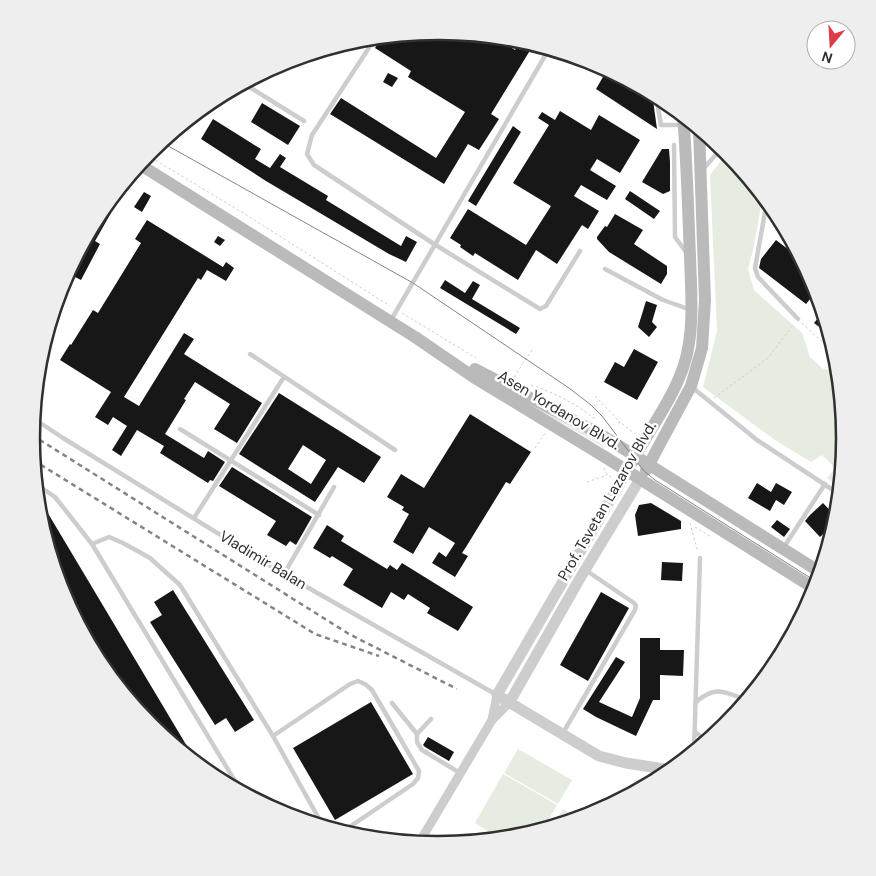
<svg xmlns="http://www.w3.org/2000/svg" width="876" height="876" viewBox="0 0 876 876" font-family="'DM Sans',sans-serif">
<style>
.green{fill:#e6ecdf}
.building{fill:#171717;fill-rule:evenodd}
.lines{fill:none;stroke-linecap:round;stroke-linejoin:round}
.path{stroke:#cdcdcd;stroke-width:1;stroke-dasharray:2.5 2.5;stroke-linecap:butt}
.service{stroke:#cdcdcd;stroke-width:4.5}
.minor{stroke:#cdcdcd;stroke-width:9}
.tertiary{stroke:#cdcdcd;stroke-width:11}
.secondary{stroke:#bababa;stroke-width:12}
.tram{stroke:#858585;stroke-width:1}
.rail{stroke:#858585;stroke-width:2.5;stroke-dasharray:5 4;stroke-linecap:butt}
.labels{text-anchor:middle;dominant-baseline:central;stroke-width:5;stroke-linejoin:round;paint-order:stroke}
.street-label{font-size:15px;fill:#303030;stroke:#fff}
.rim{fill:none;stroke:#303030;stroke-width:2.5}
</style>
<rect width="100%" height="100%" fill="#fff"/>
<g class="green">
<polygon points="727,153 763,195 754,246 748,269 754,290 802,333 810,357 823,369 838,371 845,438 840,488 827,478 835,468 822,455 811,462 775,440 703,387 717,331 710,175"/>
<polygon points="501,386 603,441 603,447 566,425 527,405"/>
<polygon points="518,749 572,780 558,804 504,773"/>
<polygon points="503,774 557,805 543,829 517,837 501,839 475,823"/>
<polygon points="563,809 579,818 553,826"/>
</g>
<g class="building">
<polygon points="438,31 494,37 515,50 521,40 534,44 491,114 499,119 479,150 468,144 444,184 330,114 341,98 436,158 465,112 408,77 411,71 375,48 382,37"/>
<polygon points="607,70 652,93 657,129 596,89"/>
<polygon points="388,73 398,78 392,87 383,82"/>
<polygon points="262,103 300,126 288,145 251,122"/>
<polygon points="560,111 591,130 599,115 640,140 620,173 597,159 590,170 616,186 607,200 581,185 574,196 599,211 588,229 582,225 557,264 536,250 518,280 475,253 473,256 460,247 461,245 450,238 468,209 526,245 551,206 513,183 549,125 538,118 542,112 555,120"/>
<polygon points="213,119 261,149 255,159 270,168 280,154 286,158 280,167 328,196 326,200 401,246 406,236 417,242 406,262 389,254 266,181 201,139"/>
<polygon points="513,126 521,132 476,206 468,201"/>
<polygon points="662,149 669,149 670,162 670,191 663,194 642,182"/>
<polygon points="630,191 660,211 654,219 625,199"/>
<polygon points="144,192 151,196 142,212 134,207"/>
<polygon points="103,208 111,213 95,241 100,244 81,280 69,274 91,234 89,233"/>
<polygon points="615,214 643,230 634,244 667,266 667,274 661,284 609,252 597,239 597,237 605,226 607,227"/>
<polygon points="147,220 223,267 226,262 234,268 226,281 207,270 201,280 198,278 124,397 139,406 184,333 194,339 184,354 262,403 237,443 214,429 230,404 195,382 184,399 186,400 165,434 204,458 208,451 225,462 213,481 210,480 208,483 160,453 164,446 137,430 121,456 112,450 127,426 113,417 108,425 95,417 111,392 60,360 70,344 71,345 93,310 98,313 141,243 135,239"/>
<polygon points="218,236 225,240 220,246 214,242"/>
<polygon points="776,240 802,260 814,283 821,306 811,298 806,304 759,268 761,259"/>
<polygon points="445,280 465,293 473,281 480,285 472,299 520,328 516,334 440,288"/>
<polygon points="646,301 657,305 652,322 657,327 649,337 638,327"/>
<polygon points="823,312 825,319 830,335 814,323"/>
<polygon points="634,349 658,362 637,400 604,382 615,362 624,367"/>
<path d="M279 393 381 457 364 483 338 467 315 502 239 454ZM303 445 326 460 311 484 288 469Z"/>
<polygon points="470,414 531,452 510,484 506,482 466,547 462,553 468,556 455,577 432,563 439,552 446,557 455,543 429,527 413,554 393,542 409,514 402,510 404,507 387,497 401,474 424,488"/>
<polygon points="232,467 312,517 296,545 290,541 286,546 267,535 276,521 219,486"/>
<polygon points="757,483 771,492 776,483 792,492 784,505 776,500 770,511 748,498"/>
<polygon points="37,495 197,763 197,764 150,725 100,664 62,593 39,517"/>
<polygon points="651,503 681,521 681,529 638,536 635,515 639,505"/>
<polygon points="823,503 837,518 835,523 820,537 805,521 810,515"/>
<polygon points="777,520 790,529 784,537 771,527"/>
<polygon points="327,525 344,536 341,541 387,569 390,565 397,570 402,563 473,607 458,631 427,613 430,608 408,594 404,600 391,592 382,608 343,585 353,569 332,556 330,558 313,548"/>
<polygon points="662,562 683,563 682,581 661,580"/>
<polygon points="173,590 254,720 235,732 226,718 215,725 150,622 162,615 154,602"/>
<polygon points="601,592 629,608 588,681 560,665"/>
<polygon points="640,638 660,638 660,650 684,650 683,676 660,675 660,700 653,700 636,736 596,717 583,709 616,657 625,662 599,702 632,717 640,698"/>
<polygon points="371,702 413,774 335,820 293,748"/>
<polygon points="428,737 454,752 449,761 425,747 423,745"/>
</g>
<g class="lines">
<g class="path">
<polyline points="147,155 248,216 390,306"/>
<polyline points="402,313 476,358"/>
<polyline points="802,323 835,354"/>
<polyline points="514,377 532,350"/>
<path d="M531 385C555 393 575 403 595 419"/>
<polyline points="595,396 620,422"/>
<polyline points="714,398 768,358 793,325"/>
<polyline points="618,423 620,422 635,434"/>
<polyline points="535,448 545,433"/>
<polyline points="604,468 605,472 612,478"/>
<polyline points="587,482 607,475"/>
<polyline points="690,523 698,552"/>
<polyline points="695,527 711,537"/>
</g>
<g class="service">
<polyline points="376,37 312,135 307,154 314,165 434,244 540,309 546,306 580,251"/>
<polyline points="243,83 304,121"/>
<polyline points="251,88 258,75"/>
<polyline points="656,96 661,125 682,125"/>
<polyline points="715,142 716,155"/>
<polyline points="674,145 675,237 686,252"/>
<polyline points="703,169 722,148"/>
<polyline points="767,201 755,268 758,277 798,319"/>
<polyline points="605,269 663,300 691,310"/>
<polyline points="391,320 549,49"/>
<polyline points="250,354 395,450"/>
<polyline points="693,388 757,440 839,494"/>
<polyline points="33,418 63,438 284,574 497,695"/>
<polyline points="180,429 319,515"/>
<polyline points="36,484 55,497 92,544 241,791"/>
<polyline points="194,518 284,377"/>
<polyline points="92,544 109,537 123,543 150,558 180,585 273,736 323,826"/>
<polyline points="784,547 825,484"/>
<polyline points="284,574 334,487"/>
<path d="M696 702C716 685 724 692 747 700"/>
<polyline points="392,703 417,734"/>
<polyline points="431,719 417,734 417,742 422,750 460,773"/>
<polyline points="695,732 707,741"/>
<polyline points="563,733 635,610 636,606 634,603 587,571"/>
<polyline points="273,736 350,684 358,681 365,684 372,690 419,771 418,778 413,784 342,832"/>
<polyline points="694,751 700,558"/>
</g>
<g class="minor">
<polyline points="492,720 497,695"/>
<polyline points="419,843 492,720 509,703"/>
</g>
<g class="tertiary">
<polyline points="627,471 497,695 599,756 626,763 671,770"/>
<polyline points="509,703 579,580 640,479"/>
</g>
<g class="secondary">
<polyline points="139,164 415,337 475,378 605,457 815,589"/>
<polyline points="475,369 600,434 820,572"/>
<path d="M632 462C649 430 673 399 684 365 695 330 691 292 690 256 688 209 687 162 683 115"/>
<polyline points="646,470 691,386 702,348 705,300 699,129"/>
</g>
<polyline class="tram" points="161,142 413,283 569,388 591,405 602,416 643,470 655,480 817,582"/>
<g class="rail">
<polyline points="32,435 349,634 457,689"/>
<polyline points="33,460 315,634 379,656"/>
</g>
</g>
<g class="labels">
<g class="street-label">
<text transform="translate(559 410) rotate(31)">Asen Yordanov Blvd.</text>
<text transform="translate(607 501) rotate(-60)">Prof. Tsvetan Lazarov Blvd.</text>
<text transform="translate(263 560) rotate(31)">Vladimir Balan</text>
</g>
</g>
<path d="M0 0H876V876H0ZM40 438a398 398 0 1 1 796 0a398 398 0 1 1-796 0Z" fill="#eee" fill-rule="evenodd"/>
<path class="rim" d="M40 438a398 398 0 1 1 796 0a398 398 0 1 1-796 0Z"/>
<g transform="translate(831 45) rotate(198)"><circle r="24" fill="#ffffff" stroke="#acacac"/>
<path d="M0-4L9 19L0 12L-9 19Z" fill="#db3e48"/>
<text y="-8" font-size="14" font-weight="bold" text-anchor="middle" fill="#303030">N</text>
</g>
</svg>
